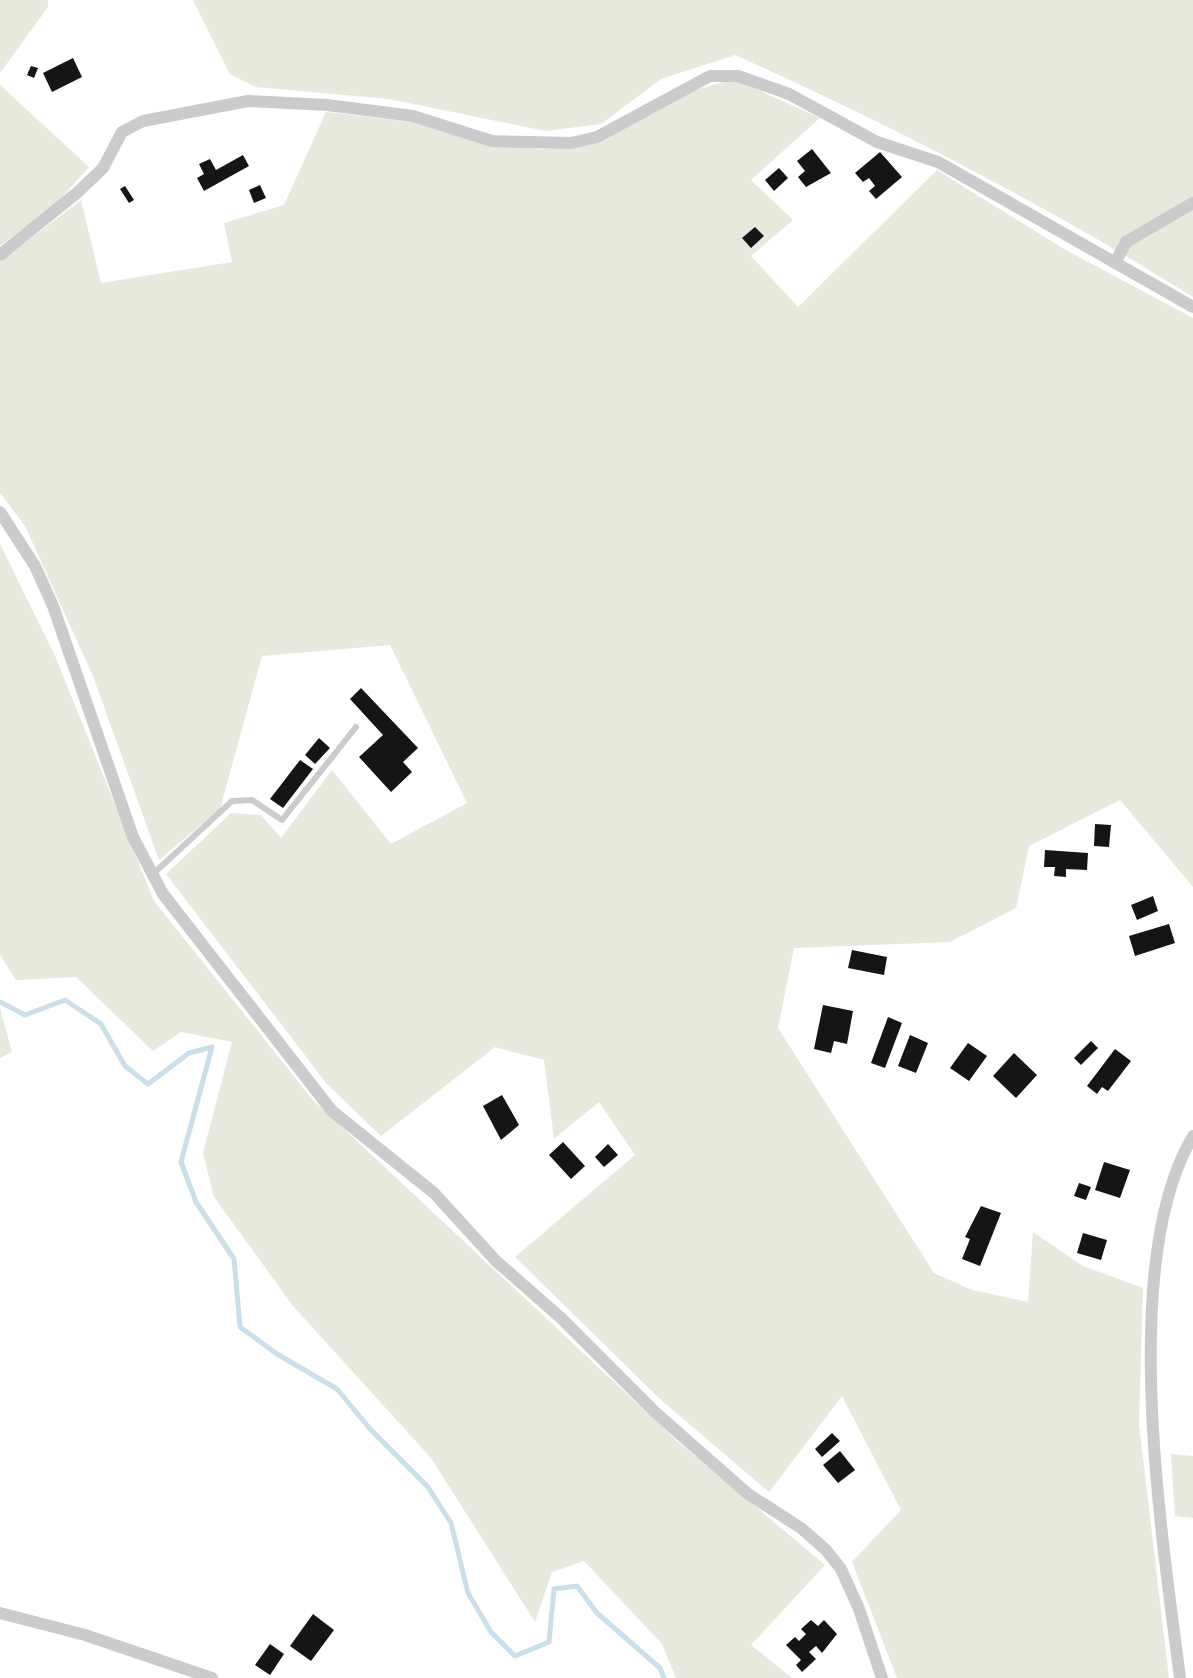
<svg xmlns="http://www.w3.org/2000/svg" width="1193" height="1678" viewBox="0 0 1193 1678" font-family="Figtree,sans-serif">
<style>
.green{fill:#e5eadd}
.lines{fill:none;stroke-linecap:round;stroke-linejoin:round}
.stream{stroke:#cadfe9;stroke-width:5}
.building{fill:#151515}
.service{stroke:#cbcbcb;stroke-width:6}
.minor{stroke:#cbcbcb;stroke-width:12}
</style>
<rect width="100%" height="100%" fill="#fff"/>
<g class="green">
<polygon points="0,0 48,0 48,7 0,73"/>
<path d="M193 0H1193V297C1046 205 893 126 735 55L661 79 601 124 546 131 389 99 256 87 230 74Z"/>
<polygon points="734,79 820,118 751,180 793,220 751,256 798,307 937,170 1064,249 1193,318 1193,887 1120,800 1029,846 1016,908 950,942 794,948 778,1028 934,1273 972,1290 1028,1302 1033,1232 1083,1266 1143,1288 1139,1424 1169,1678 897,1678 852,1562 901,1510 842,1396 769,1492 661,1400 515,1257 635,1155 599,1102 554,1139 544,1060 495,1047 381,1136 327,1084 166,874 231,813 261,815 281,838 332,770 391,844 467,803 390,645 262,656 220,809 159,860 93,676 25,526 0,493 0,262 81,200 101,283 232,262 224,223 284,205 326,112 419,123 477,140 540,149 579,146 699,89"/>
<polygon points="0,85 89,167 55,205 0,246"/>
<polygon points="0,544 55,656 154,901 312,1099 676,1440 825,1565 751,1645 792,1678 676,1678 662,1644 584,1561 552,1572 535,1622 431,1458 293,1306 214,1197 203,1153 232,1042 181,1032 153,1051 76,977 16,980 0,955"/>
<polygon points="0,1008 12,1052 0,1058"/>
<polygon points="1171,1454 1193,1456 1193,1518 1175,1516"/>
</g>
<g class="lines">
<polyline class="stream" points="0,1002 25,1015 65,1000 101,1024 125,1066 148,1084 189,1053 212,1047 181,1162 196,1202 234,1259 240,1327 277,1354 337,1389 371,1430 428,1487 451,1523 468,1593 491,1632 515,1656 549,1642 554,1589 577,1586 597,1613 660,1668 664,1678"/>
</g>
<g class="building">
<polygon points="73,58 82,77 52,92 43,73"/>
<polygon points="31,66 38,68 34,78 27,75"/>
<polygon points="812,149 831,173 806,187 798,177 805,171 797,161"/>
<polygon points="880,152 902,177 876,199 869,191 875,186 869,178 863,182 855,173"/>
<polygon points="243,155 249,166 204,191 197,178 204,174 199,164 210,159 216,170"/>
<polygon points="779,168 788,178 774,191 765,180"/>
<polygon points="260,185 266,198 254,203 249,190"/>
<polygon points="125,186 134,200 129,203 120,189"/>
<polygon points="755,227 764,236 751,248 742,238"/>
<polygon points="361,688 418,748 403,762 412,772 391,792 359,757 383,735 350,699"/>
<polygon points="319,738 330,748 315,764 305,755"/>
<polygon points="300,760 313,769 283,808 270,799"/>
<polygon points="1095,824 1111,825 1109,847 1094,846"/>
<polygon points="1045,850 1088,853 1087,870 1066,869 1066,877 1054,876 1055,867 1044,867"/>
<polygon points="1153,896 1158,911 1137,920 1131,905"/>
<polygon points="1169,924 1175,943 1135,956 1129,936"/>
<polygon points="852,950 887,957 884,975 848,968"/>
<polygon points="823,1005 853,1011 847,1044 834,1041 831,1053 814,1049"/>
<polygon points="888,1017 902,1023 885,1068 871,1063"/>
<polygon points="910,1035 928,1043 916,1073 898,1066"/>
<polygon points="1091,1041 1098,1048 1081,1065 1074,1058"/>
<polygon points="968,1043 987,1056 969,1081 950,1068"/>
<polygon points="1115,1049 1131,1061 1108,1091 1102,1087 1097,1094 1087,1086"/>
<polygon points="1014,1053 1037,1075 1016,1098 993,1076"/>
<polygon points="502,1095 519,1125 501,1140 483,1106"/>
<polygon points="563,1142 585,1166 571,1179 549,1155"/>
<polygon points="608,1144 618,1155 604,1167 595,1157"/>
<polygon points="1104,1162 1130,1170 1120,1198 1095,1190"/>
<polygon points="1079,1183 1091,1187 1086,1200 1074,1196"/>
<polygon points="981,1206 1001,1213 980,1266 962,1259 970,1239 965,1237"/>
<polygon points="1083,1233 1107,1240 1101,1260 1077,1253"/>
<polygon points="832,1433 840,1441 822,1457 815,1449"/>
<polygon points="840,1451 855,1470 838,1483 823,1465"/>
<polygon points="313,1614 334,1630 311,1661 290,1646"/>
<polygon points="811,1620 818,1626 824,1620 837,1634 822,1653 816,1646 809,1652 816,1659 802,1672 796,1665 801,1660 786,1645 795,1637 799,1641 806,1634 801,1629"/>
<polygon points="270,1644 284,1654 270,1675 255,1665"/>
</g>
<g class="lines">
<polyline class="service" points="153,874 232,801 252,800 282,820 356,727"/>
<g class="minor">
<polyline points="0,255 78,192 103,168 122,132 143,121 248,101 327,105 413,116 492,141 571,143 597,137 710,76 738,76 789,94 877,142 938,162 1193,307"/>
<polyline points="1115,263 1126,242 1193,203"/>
<polyline points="0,512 35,566 53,606 133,837 163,894 332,1111 434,1193 496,1261 561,1318 656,1413 748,1494 801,1528 826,1550 841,1569 859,1609 882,1678"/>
<polyline points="0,1613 85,1635 212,1678"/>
<path d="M1180 1678C1162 1536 1118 1261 1193 1136"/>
</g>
</g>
</svg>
